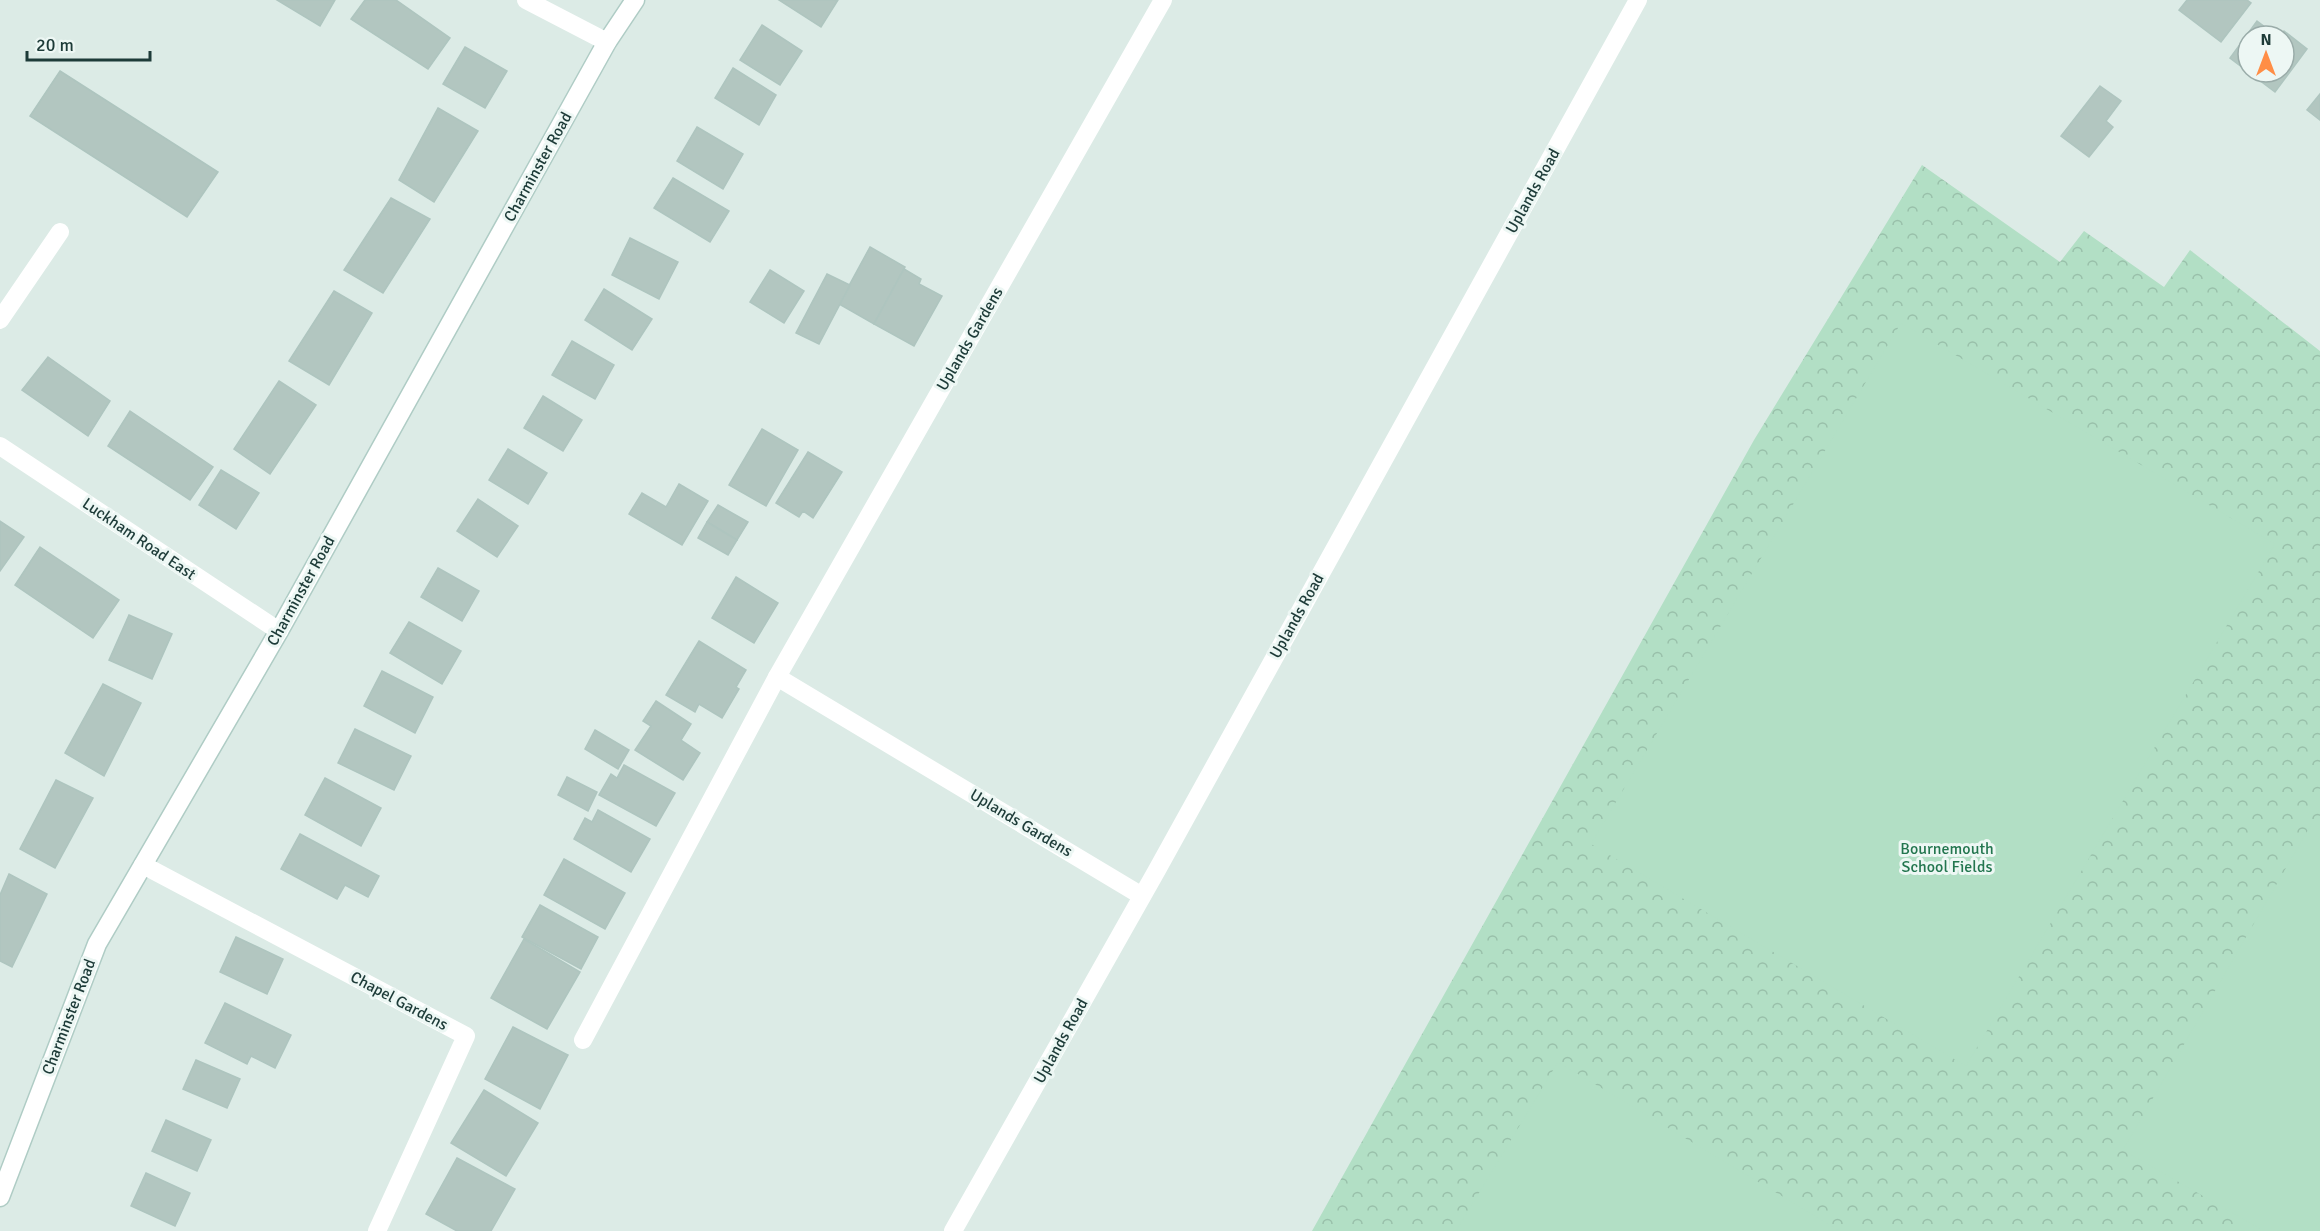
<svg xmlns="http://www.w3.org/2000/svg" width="2320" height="1231" viewBox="0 0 2320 1231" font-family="Signika,sans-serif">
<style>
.park{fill:url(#park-crowns)}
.pitch{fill:#b2dfc5}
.building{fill:#b2c6c0;stroke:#aec5bf;stroke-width:1.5}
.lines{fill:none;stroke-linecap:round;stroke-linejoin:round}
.secondary-casing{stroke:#afccc5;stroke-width:21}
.street{stroke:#fff;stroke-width:18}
.secondary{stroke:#fff;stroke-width:18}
.labels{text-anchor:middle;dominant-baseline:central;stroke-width:6;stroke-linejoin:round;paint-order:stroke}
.street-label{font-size:16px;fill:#1d3b38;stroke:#edf7f4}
.park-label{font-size:16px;fill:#23764f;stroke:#edf7f4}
</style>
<defs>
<pattern id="park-crowns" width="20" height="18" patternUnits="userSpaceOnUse" patternTransform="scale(1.5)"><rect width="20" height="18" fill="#b2dfc5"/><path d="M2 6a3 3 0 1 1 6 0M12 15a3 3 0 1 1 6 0" fill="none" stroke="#99c0aa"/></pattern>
</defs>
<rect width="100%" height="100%" fill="#dcebe6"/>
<polygon class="park" points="1922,165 2060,262 2084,231 2164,287 2190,250 2320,351 2320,1231 1312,1231 1754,440"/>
<g class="pitch">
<polygon points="1901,323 2275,544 1966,1066 1591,844"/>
<polygon points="2312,823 2320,827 2320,1231 2264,1231 2123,1150"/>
<polygon points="1558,1062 1840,1231 1456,1231"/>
</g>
<g class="building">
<polygon points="277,0 335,0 320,26"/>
<polygon points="365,0 396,0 450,38 428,69 351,19"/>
<polygon points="779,0 838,0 821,27"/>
<polygon points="2187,0 2247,0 2251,3 2221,42 2179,10"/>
<polygon points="2257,21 2277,36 2248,36 2248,72 2284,72 2284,36 2280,36 2284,31 2307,49 2275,92 2230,58"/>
<polygon points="762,25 802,51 780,85 740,60"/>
<polygon points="465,47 507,71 485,108 443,84"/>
<polygon points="733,68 776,95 759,125 715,98"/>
<polygon points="60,71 218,172 187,217 30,116"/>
<polygon points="2100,86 2121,101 2106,121 2113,127 2089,157 2061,136"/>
<polygon points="2320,94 2320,120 2307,110"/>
<polygon points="438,108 478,131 434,202 399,180"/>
<polygon points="697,127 743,154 723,189 677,161"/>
<polygon points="673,178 729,211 710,242 654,208"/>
<polygon points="391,198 430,219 383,293 344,270"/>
<polygon points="630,238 678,262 659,299 612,275"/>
<polygon points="870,247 905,267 874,324 839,304"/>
<polygon points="904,269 921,279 919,284 942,296 914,346 874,324"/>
<polygon points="770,270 804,291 784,323 750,302"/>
<polygon points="827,274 850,285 819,344 796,333"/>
<polygon points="604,289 652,319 632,350 585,320"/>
<polygon points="334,291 372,313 329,385 289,361"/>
<polygon points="572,341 614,365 595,399 552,375"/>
<polygon points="48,357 110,401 88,436 22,390"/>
<polygon points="279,381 316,405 270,474 234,449"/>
<polygon points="543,396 582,420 563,451 524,428"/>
<polygon points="130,411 213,467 190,500 108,446"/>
<polygon points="762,429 798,450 766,506 729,485"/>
<polygon points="508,449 547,473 528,504 489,480"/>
<polygon points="808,452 842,472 813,518 803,511 799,517 776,503"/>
<polygon points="221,470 259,493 236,529 199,505"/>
<polygon points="679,484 708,501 682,545 629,514 642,493 666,507"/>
<polygon points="478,499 518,526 497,557 457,531"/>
<polygon points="718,505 748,522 737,540 707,522"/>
<polygon points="0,521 24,537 0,571"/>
<polygon points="707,522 737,540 728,555 698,538"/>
<polygon points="40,547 119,600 93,638 15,585"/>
<polygon points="438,568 479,591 462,621 421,597"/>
<polygon points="736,577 778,603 754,643 712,618"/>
<polygon points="129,615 172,634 152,679 109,660"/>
<polygon points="409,622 461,651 442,684 390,653"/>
<polygon points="699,641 746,670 736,687 739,689 722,718 699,704 695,712 666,695"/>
<polygon points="382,671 433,697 415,733 364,706"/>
<polygon points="103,684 141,703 104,776 65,753"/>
<polygon points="656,701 691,724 681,740 700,753 683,780 635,750 651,726 643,721"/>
<polygon points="355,729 411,756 394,790 338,763"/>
<polygon points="595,730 629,750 618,769 585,749"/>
<polygon points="624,765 675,793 656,826 599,795 611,774 617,778"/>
<polygon points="567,777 597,792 588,811 558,795"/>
<polygon points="325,778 381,808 361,846 305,815"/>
<polygon points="56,780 93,798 55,868 20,849"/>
<polygon points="598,810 650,839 631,872 574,839 585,818 592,822"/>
<polygon points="300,834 379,876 368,897 345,885 337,899 281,869"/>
<polygon points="564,859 625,893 605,929 544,895"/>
<polygon points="9,874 47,894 12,967 0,961 0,895"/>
<polygon points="540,905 598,937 581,969 522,937"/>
<polygon points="236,937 283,959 267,994 220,972"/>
<polygon points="524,939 580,972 547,1029 491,998"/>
<polygon points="225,1003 291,1035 275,1068 251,1056 247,1064 205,1043"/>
<polygon points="513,1027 568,1055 540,1109 485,1079"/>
<polygon points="196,1060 240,1079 227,1108 183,1089"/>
<polygon points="484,1090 538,1123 506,1176 451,1143"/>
<polygon points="166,1120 211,1140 197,1171 152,1151"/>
<polygon points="457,1158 515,1189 491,1231 457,1231 426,1214"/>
<polygon points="146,1173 190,1193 175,1226 131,1206"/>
</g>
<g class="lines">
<g class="secondary-casing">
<polyline id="secondary" points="0,1197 97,944 279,631 607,42 635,0"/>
</g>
<g class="street">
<polyline points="526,0 607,42"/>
<polyline points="0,320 60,232"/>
<polyline points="0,446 279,631"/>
<polyline points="777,677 1142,896"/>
<polyline points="143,865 466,1036 377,1231"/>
<polyline points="583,1040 777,677 1163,0"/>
<polyline points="953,1231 1157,870 1638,0"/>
</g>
<use href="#secondary" class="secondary"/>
</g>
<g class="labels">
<g class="street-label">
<text transform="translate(538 167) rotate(-61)">Charminster Road</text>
<text transform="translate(1533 191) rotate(-61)">Uplands Road</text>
<text transform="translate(970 339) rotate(-60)">Uplands Gardens</text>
<text transform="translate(139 539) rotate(34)">Luckham Road East</text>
<text transform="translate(301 591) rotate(-61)">Charminster Road</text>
<text transform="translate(1297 616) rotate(-61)">Uplands Road</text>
<text transform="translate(1021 823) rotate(31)">Uplands Gardens</text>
<text transform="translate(399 1001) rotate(28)">Chapel Gardens</text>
<text transform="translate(69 1017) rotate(-69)">Charminster Road</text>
<text transform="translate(1061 1041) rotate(-61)">Uplands Road</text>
</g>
<g class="park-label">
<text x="1947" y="849">Bournemouth<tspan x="1947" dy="18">School Fields</tspan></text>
</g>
</g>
<g transform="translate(2266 54)"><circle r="28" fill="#edf7f4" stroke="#9aaca9" stroke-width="1.5"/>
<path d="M0-4.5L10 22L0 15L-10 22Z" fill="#ff8e46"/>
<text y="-9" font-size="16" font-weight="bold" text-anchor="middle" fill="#1d3b38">N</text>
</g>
<path d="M27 51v9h123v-9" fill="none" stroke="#1d3b38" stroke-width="3"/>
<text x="36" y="51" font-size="18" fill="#1d3b38" stroke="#edf7f4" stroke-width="4.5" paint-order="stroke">20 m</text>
</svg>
